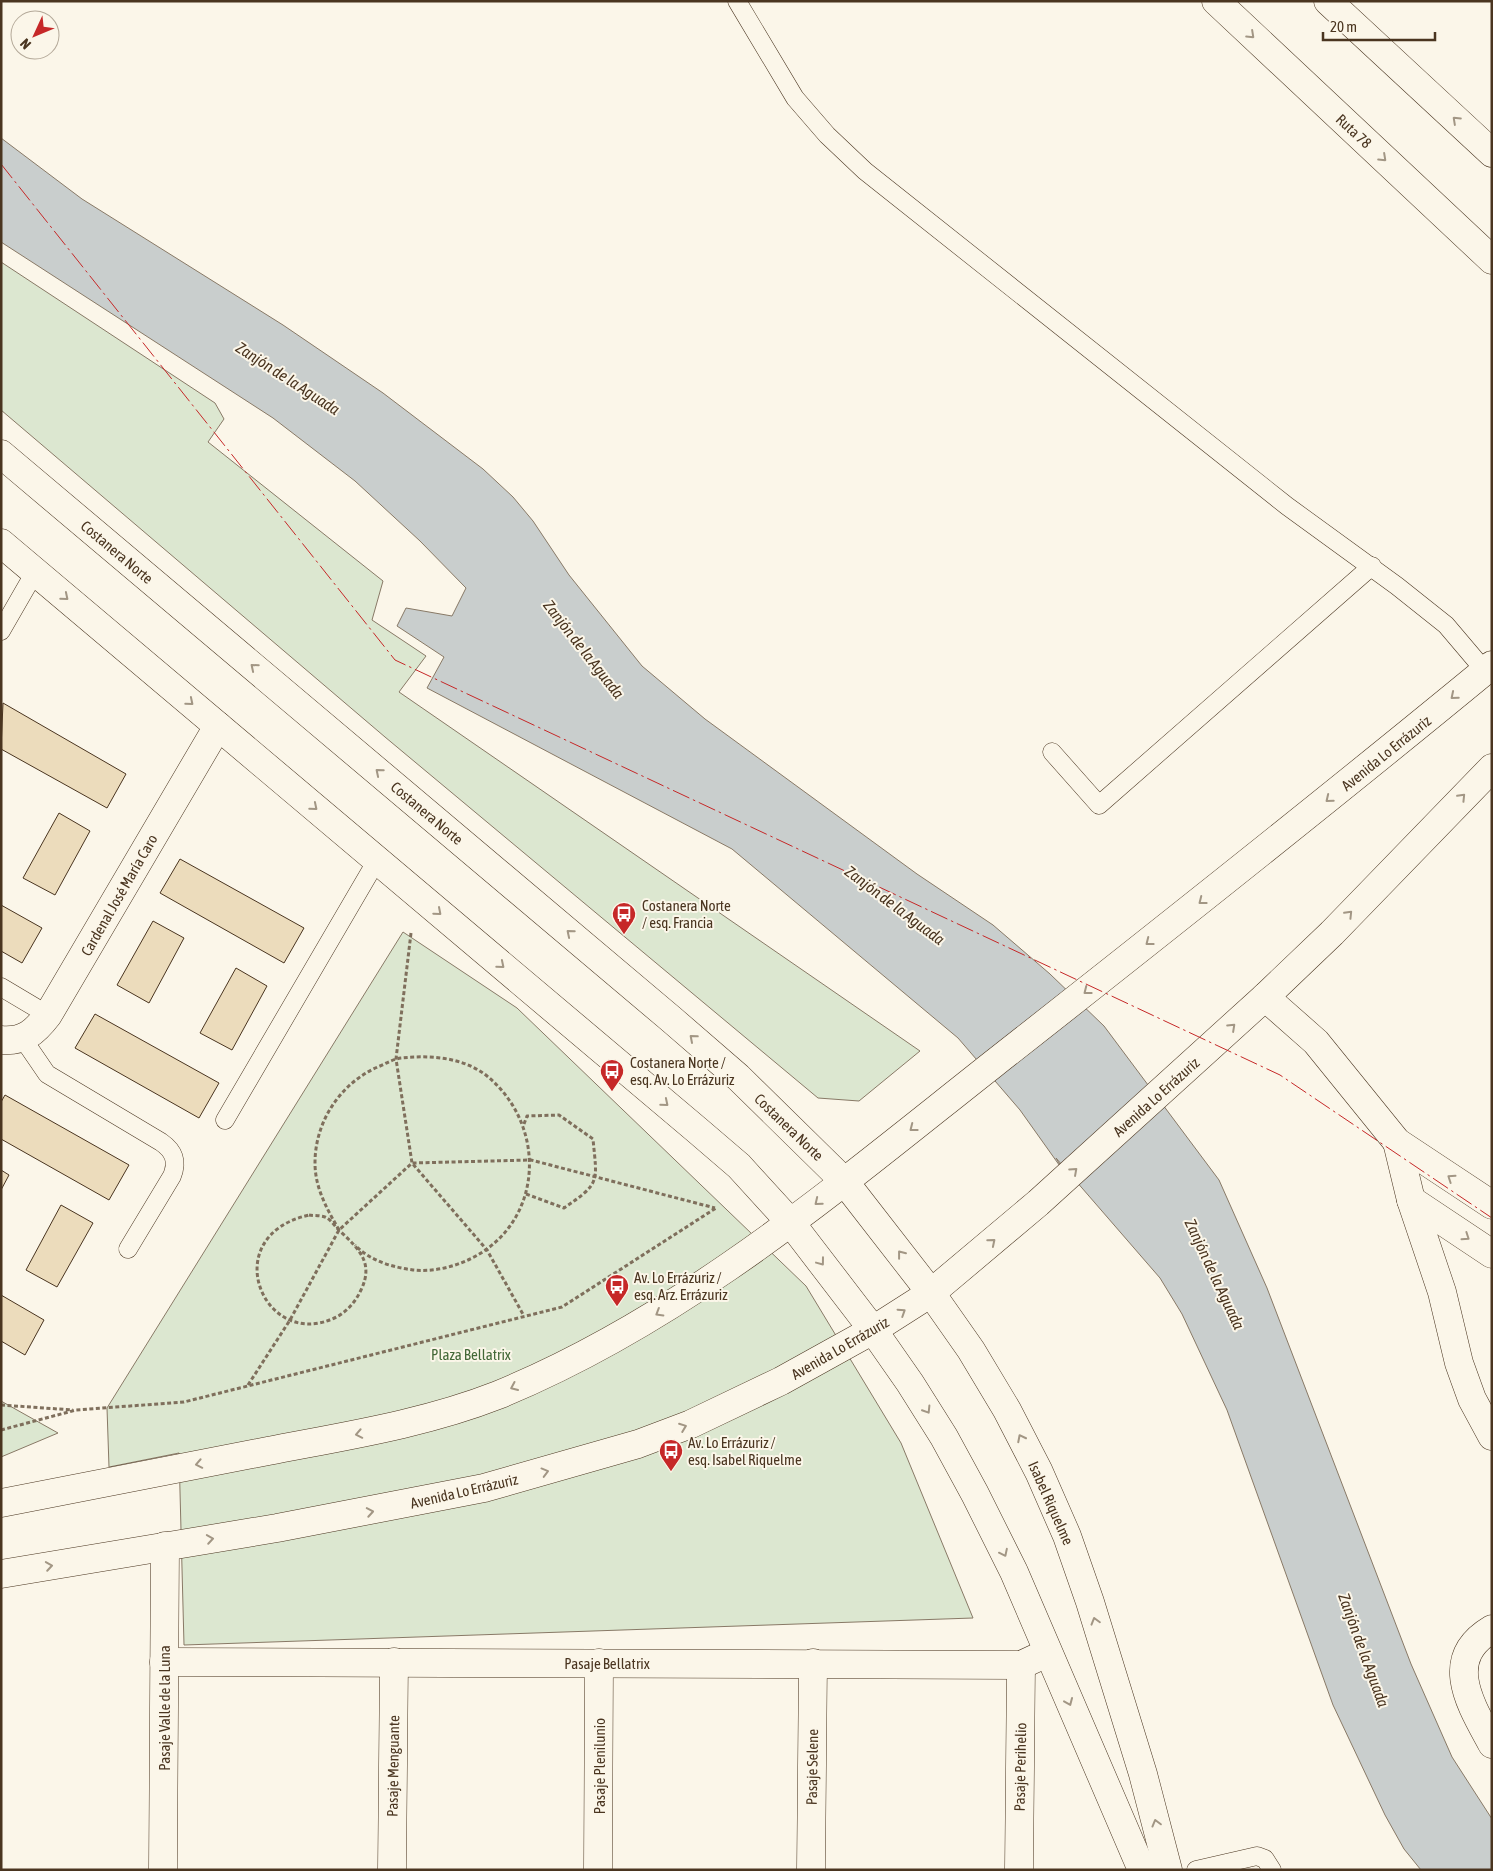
<svg xmlns="http://www.w3.org/2000/svg" width="1493" height="1871" viewBox="0 0 1493 1871" font-family="'Asap Condensed',sans-serif">
<style>
.green{fill:#dce7d0;stroke:#887966}
.water{fill:#c9cecd;stroke:#887966}
.building{fill:#ecdcbc;stroke:#4a3520}
.lines{fill:none;stroke-linecap:round;stroke-linejoin:round}
.service-casing{stroke:#4a3520;stroke-width:19}
.minor-casing{stroke:#4a3520;stroke-width:29}
.tertiary-casing{stroke:#4a3520;stroke-width:29}
.secondary-casing{stroke:#4a3520;stroke-width:29}
.motorway-casing{stroke:#4a3520;stroke-width:29}
.path{stroke:#7f6f5c;stroke-width:3;stroke-dasharray:4 2.5;stroke-linecap:butt}
.service{stroke:#fbf6e9;stroke-width:18}
.minor{stroke:#fbf6e9;stroke-width:28}
.tertiary{stroke:#fbf6e9;stroke-width:28}
.secondary{stroke:#fbf6e9;stroke-width:28}
.motorway{stroke:#fbf6e9;stroke-width:28}
.power{stroke:#c62828;stroke-width:1;stroke-dasharray:18 4 2.5 4;stroke-linecap:butt}
.oneway{stroke:#a29684}
.labels{text-anchor:middle;dominant-baseline:central;stroke-width:4;stroke-linejoin:round;paint-order:stroke}
.street-label{font-size:15px;fill:#4a3520;stroke:#fbf6e9}
.poi-label{font-size:15px;fill:#4a3520;stroke:#fbf6e9;text-anchor:start}
.park-label{font-size:15px;fill:#436837;stroke:#fbf6e9}
.water-label{font-size:16px;font-style:italic;fill:#4a3520;stroke:#fbf6e9}
</style>
<rect width="100%" height="100%" fill="#fbf6e9"/>
<g class="green">
<polygon points="1,262 215,403 224,419 208,442 383,581 372,620 426,656 399,692 920,1051 859,1101 818,1098 385,737 1,410"/>
<polygon points="403,932 517,1008 806,1286 901,1443 973,1618 184,1645 179,1453 109,1467 107,1408"/>
<polygon points="1,1401 58,1433 1,1457"/>
</g>
<polygon class="water" points="1,138 82,199 283,325 383,393 483,469 513,497 533,521 569,575 642,666 705,719 917,874 993,925 1050,974 1104,1026 1219,1180 1267,1288 1411,1664 1452,1757 1492,1819 1492,1870 1421,1870 1404,1849 1385,1815 1333,1705 1227,1410 1182,1314 1160,1278 1056,1158 1067,1176 1020,1110 958,1038 732,849 427,688 444,657 397,626 406,608 452,616 466,588 420,541 355,481 273,418 1,242"/>
<g class="building">
<polygon points="3,703 126,774 107,808 1,749"/>
<polygon points="59,813 90,831 55,895 23,878"/>
<polygon points="180,859 304,928 284,963 160,893"/>
<polygon points="1,905 42,928 22,963 1,951"/>
<polygon points="153,921 184,938 149,1003 117,985"/>
<polygon points="236,968 267,986 232,1050 200,1033"/>
<polygon points="95,1014 219,1083 199,1118 75,1048"/>
<polygon points="5,1095 129,1165 109,1200 1,1139 1,1102"/>
<polygon points="1,1170 9,1175 1,1190"/>
<polygon points="61,1205 93,1223 57,1287 26,1270"/>
<polygon points="1,1295 44,1320 25,1355 1,1341"/>
</g>
<g class="lines">
<g class="service-casing">
<g id="service">
<polyline points="737,1 795,98 827,135 865,171 1287,506 1397,586 1446,625 1485,671"/>
<polyline points="1,631 35,572"/>
<polyline points="1052,752 1099,805 1372,566"/>
<polyline points="1,987 48,1015"/>
<path d="M23 1039 47 1074 161 1142C174 1151 178 1161 172 1176L128 1249"/>
<polyline points="225,1120 377,860"/>
<polyline points="1196,1870 1257,1856 1265,1859 1272,1870"/>
</g>
</g>
<g class="minor-casing">
<g id="minor">
<polyline points="1265,997 1316,1042 1397,1142 1492,1205"/>
<path d="M1 1040C24 1042 35 1032 48 1015L218 726"/>
<polyline points="1397,1142 1411,1200 1442,1292 1459,1363 1472,1399 1492,1436"/>
<polyline points="1411,1200 1492,1254"/>
<path d="M1492 1629C1441 1659 1471 1705 1492 1744"/>
<polyline points="164,1662 1021,1665 1047,1653"/>
<polyline points="163,1870 165,1546"/>
<polyline points="392,1870 394,1662"/>
<polyline points="598,1870 599,1663"/>
<polyline points="811,1870 813,1663"/>
<polyline points="1019,1870 1021,1665"/>
</g>
</g>
<g class="tertiary-casing">
<g id="tertiary">
<polyline points="1,454 671,1019 738,1077 844,1181 931,1293 971,1350 1007,1410 1039,1472 1067,1536 1090,1602 1143,1774 1168,1870"/>
<polyline points="1,543 697,1130 739,1166 791,1223 873,1330 910,1383 944,1437 975,1494 1014,1572 1142,1870"/>
</g>
</g>
<g class="secondary-casing">
<g id="secondary">
<path d="M1 1503C90 1485 179 1468 268 1451 345 1436 424 1424 498 1395 683 1319 836 1188 992 1065 1160 933 1327 801 1492 665"/>
<polyline points="1,1574 277,1528 484,1488 638,1444 691,1424 781,1381 873,1330 931,1293 1038,1203 1265,997 1332,933 1492,768"/>
</g>
</g>
<g class="motorway-casing">
<g id="motorway">
<polyline points="1216,1 1492,260"/>
<polyline points="1328,1 1492,153"/>
</g>
</g>
<g class="path">
<polyline points="411,933 396,1059 412,1163 487,1250 524,1316"/>
<path d="M524 1124 527 1116 559 1115 593 1139C597 1182 601 1183 564 1208L526 1194"/>
<path d="M309 1215C314 1216 323 1215 327 1218 332 1221 336 1228 341 1232 359 1249 374 1263 361 1290 355 1303 345 1314 332 1319 263 1349 216 1236 309 1215Z"/>
<path d="M339 1230C327 1209 315 1188 315 1163 315 1121 341 1082 380 1066 387 1063 393 1059 401 1058 430 1055 463 1057 487 1076 547 1125 544 1220 474 1257 455 1267 434 1272 413 1270 392 1267 370 1261 355 1245"/>
<polyline points="248,1385 290,1320 339,1230 412,1163 531,1160 715,1208"/>
<polyline points="1,1405 73,1410"/>
<polyline points="1,1430 76,1410 184,1402 562,1307 716,1208"/>
</g>
<use href="#service" class="service"/>
<use href="#minor" class="minor"/>
<use href="#tertiary" class="tertiary"/>
<use href="#secondary" class="secondary"/>
<use href="#motorway" class="motorway"/>
<polyline class="power" points="1,164 395,660 1280,1075 1492,1218"/>
</g>
<defs><path id="oneway-chevron" d="M-2-3.5L2.5 0L-2 3.5" fill="none" stroke-width="1.6" stroke-linecap="round" stroke-linejoin="round" transform="scale(1.25)"/></defs>
<g class="oneway">
<use href="#oneway-chevron" transform="translate(1251 35) rotate(43)"/>
<use href="#oneway-chevron" transform="translate(1456 120) rotate(-137)"/>
<use href="#oneway-chevron" transform="translate(1383 158) rotate(43)"/>
<use href="#oneway-chevron" transform="translate(65 597) rotate(40)"/>
<use href="#oneway-chevron" transform="translate(254 667) rotate(-140)"/>
<use href="#oneway-chevron" transform="translate(1454 696) rotate(140)"/>
<use href="#oneway-chevron" transform="translate(190 702) rotate(40)"/>
<use href="#oneway-chevron" transform="translate(379 772) rotate(-140)"/>
<use href="#oneway-chevron" transform="translate(1462 797) rotate(-46)"/>
<use href="#oneway-chevron" transform="translate(1329 799) rotate(141)"/>
<use href="#oneway-chevron" transform="translate(314 807) rotate(40)"/>
<use href="#oneway-chevron" transform="translate(1202 901) rotate(142)"/>
<use href="#oneway-chevron" transform="translate(438 912) rotate(41)"/>
<use href="#oneway-chevron" transform="translate(1349 914) rotate(-46)"/>
<use href="#oneway-chevron" transform="translate(570 933) rotate(-140)"/>
<use href="#oneway-chevron" transform="translate(1149 942) rotate(142)"/>
<use href="#oneway-chevron" transform="translate(501 965) rotate(40)"/>
<use href="#oneway-chevron" transform="translate(1087 991) rotate(142)"/>
<use href="#oneway-chevron" transform="translate(1232 1027) rotate(-43)"/>
<use href="#oneway-chevron" transform="translate(693 1038) rotate(-139)"/>
<use href="#oneway-chevron" transform="translate(665 1103) rotate(40)"/>
<use href="#oneway-chevron" transform="translate(913 1128) rotate(142)"/>
<use href="#oneway-chevron" transform="translate(1074 1171) rotate(-42)"/>
<use href="#oneway-chevron" transform="translate(1451 1178) rotate(-146)"/>
<use href="#oneway-chevron" transform="translate(818 1202) rotate(141)"/>
<use href="#oneway-chevron" transform="translate(1466 1237) rotate(34)"/>
<use href="#oneway-chevron" transform="translate(992 1242) rotate(-40)"/>
<use href="#oneway-chevron" transform="translate(901 1254) rotate(-128)"/>
<use href="#oneway-chevron" transform="translate(821 1262) rotate(53)"/>
<use href="#oneway-chevron" transform="translate(902 1312) rotate(-33)"/>
<use href="#oneway-chevron" transform="translate(659 1313) rotate(149)"/>
<use href="#oneway-chevron" transform="translate(514 1387) rotate(156)"/>
<use href="#oneway-chevron" transform="translate(927 1410) rotate(58)"/>
<use href="#oneway-chevron" transform="translate(683 1427) rotate(-21)"/>
<use href="#oneway-chevron" transform="translate(359 1434) rotate(169)"/>
<use href="#oneway-chevron" transform="translate(1021 1438) rotate(-117)"/>
<use href="#oneway-chevron" transform="translate(199 1464) rotate(169)"/>
<use href="#oneway-chevron" transform="translate(545 1472) rotate(-15)"/>
<use href="#oneway-chevron" transform="translate(370 1512) rotate(-10)"/>
<use href="#oneway-chevron" transform="translate(210 1539) rotate(-9)"/>
<use href="#oneway-chevron" transform="translate(1004 1553) rotate(64)"/>
<use href="#oneway-chevron" transform="translate(49 1566) rotate(-9)"/>
<use href="#oneway-chevron" transform="translate(1095 1621) rotate(-106)"/>
<use href="#oneway-chevron" transform="translate(1069 1702) rotate(67)"/>
<use href="#oneway-chevron" transform="translate(1156 1823) rotate(-105)"/>
</g>
<defs>
<g id="bus-pin" transform="scale(1.25)"><path d="M0 17L-7.5 6A9.5 9.5 0 1 1 7.5 6Z" fill="#c62828" stroke="#fbf6e9"/><path d="M-5-6H5V4H4V6H2V4H-2V6H-4V4H-5ZM-3.5-4V0h7V-4ZM-3.5 1.2v1.5H-2V1.2ZM2 1.2v1.5H3.5V1.2Z" fill="#fff"/></g>
</defs>
<g fill-rule="evenodd">
<use href="#bus-pin" x="624" y="914"/>
<use href="#bus-pin" x="612" y="1071"/>
<use href="#bus-pin" x="617" y="1286"/>
<use href="#bus-pin" x="671" y="1451"/>
</g>
<g class="labels">
<g class="street-label">
<text transform="translate(1354 131) rotate(43)">Ruta 78</text>
<text transform="translate(117 552) rotate(40)">Costanera Norte</text>
<text transform="translate(1386 753) rotate(-39)">Avenida Lo Errázuriz</text>
<text transform="translate(427 813) rotate(40)">Costanera Norte</text>
<text transform="translate(119 895) rotate(-60)">Cardenal José María Caro</text>
<text transform="translate(1156 1097) rotate(-42)">Avenida Lo Errázuriz</text>
<text transform="translate(789 1127) rotate(44)">Costanera Norte</text>
<text transform="translate(840 1348) rotate(-30)">Avenida Lo Errázuriz</text>
<text transform="translate(464 1491) rotate(-13)">Avenida Lo Errázuriz</text>
<text transform="translate(1051 1503) rotate(66)">Isabel Riquelme</text>
<text x="607" y="1663">Pasaje Bellatrix</text>
<text transform="translate(164 1708) rotate(-90)">Pasaje Valle de la Luna</text>
<text transform="translate(393 1766) rotate(-89)">Pasaje Menguante</text>
<text transform="translate(599 1766) rotate(-90)">Pasaje Plenilunio</text>
<text transform="translate(812 1767) rotate(-89)">Pasaje Selene</text>
<text transform="translate(1020 1767) rotate(-89)">Pasaje Perihelio</text>
</g>
<g class="poi-label">
<text x="642" y="905">Costanera Norte<tspan x="642" dy="17">/ esq. Francia</tspan></text>
<text x="630" y="1062">Costanera Norte /<tspan x="630" dy="17">esq. Av. Lo Errázuriz</tspan></text>
<text x="634" y="1277">Av. Lo Errázuriz /<tspan x="634" dy="17">esq. Arz. Errázuriz</tspan></text>
<text x="688" y="1442">Av. Lo Errázuriz /<tspan x="688" dy="17">esq. Isabel Riquelme</tspan></text>
</g>
<g class="park-label">
<text x="471" y="1354">Plaza Bellatrix</text>
</g>
<g class="water-label">
<text transform="translate(288 378) rotate(33)">Zanjón de la Aguada</text>
<text transform="translate(584 649) rotate(52)">Zanjón de la Aguada</text>
<text transform="translate(895 905) rotate(37)">Zanjón de la Aguada</text>
<text transform="translate(1215 1274) rotate(65)">Zanjón de la Aguada</text>
<text transform="translate(1364 1650) rotate(70)">Zanjón de la Aguada</text>
</g>
</g>
<rect width="1493" height="1871" fill="none" stroke="#4a3520" stroke-width="5"/>
<g transform="translate(35 35) rotate(226)"><circle r="24" fill="#fbf6e9" stroke="#b4a999"/>
<path d="M0-4L9 19L0 12L-9 19Z" fill="#c62828"/>
<text y="-8" font-size="14" font-weight="bold" text-anchor="middle" fill="#4a3520">N</text>
</g>
<path d="M1323 32v8h112v-8" fill="none" stroke="#4a3520" stroke-width="2.5"/>
<text x="1330" y="32" font-size="15" fill="#4a3520" stroke="#fbf6e9" stroke-width="4" paint-order="stroke">20 m</text>
</svg>
